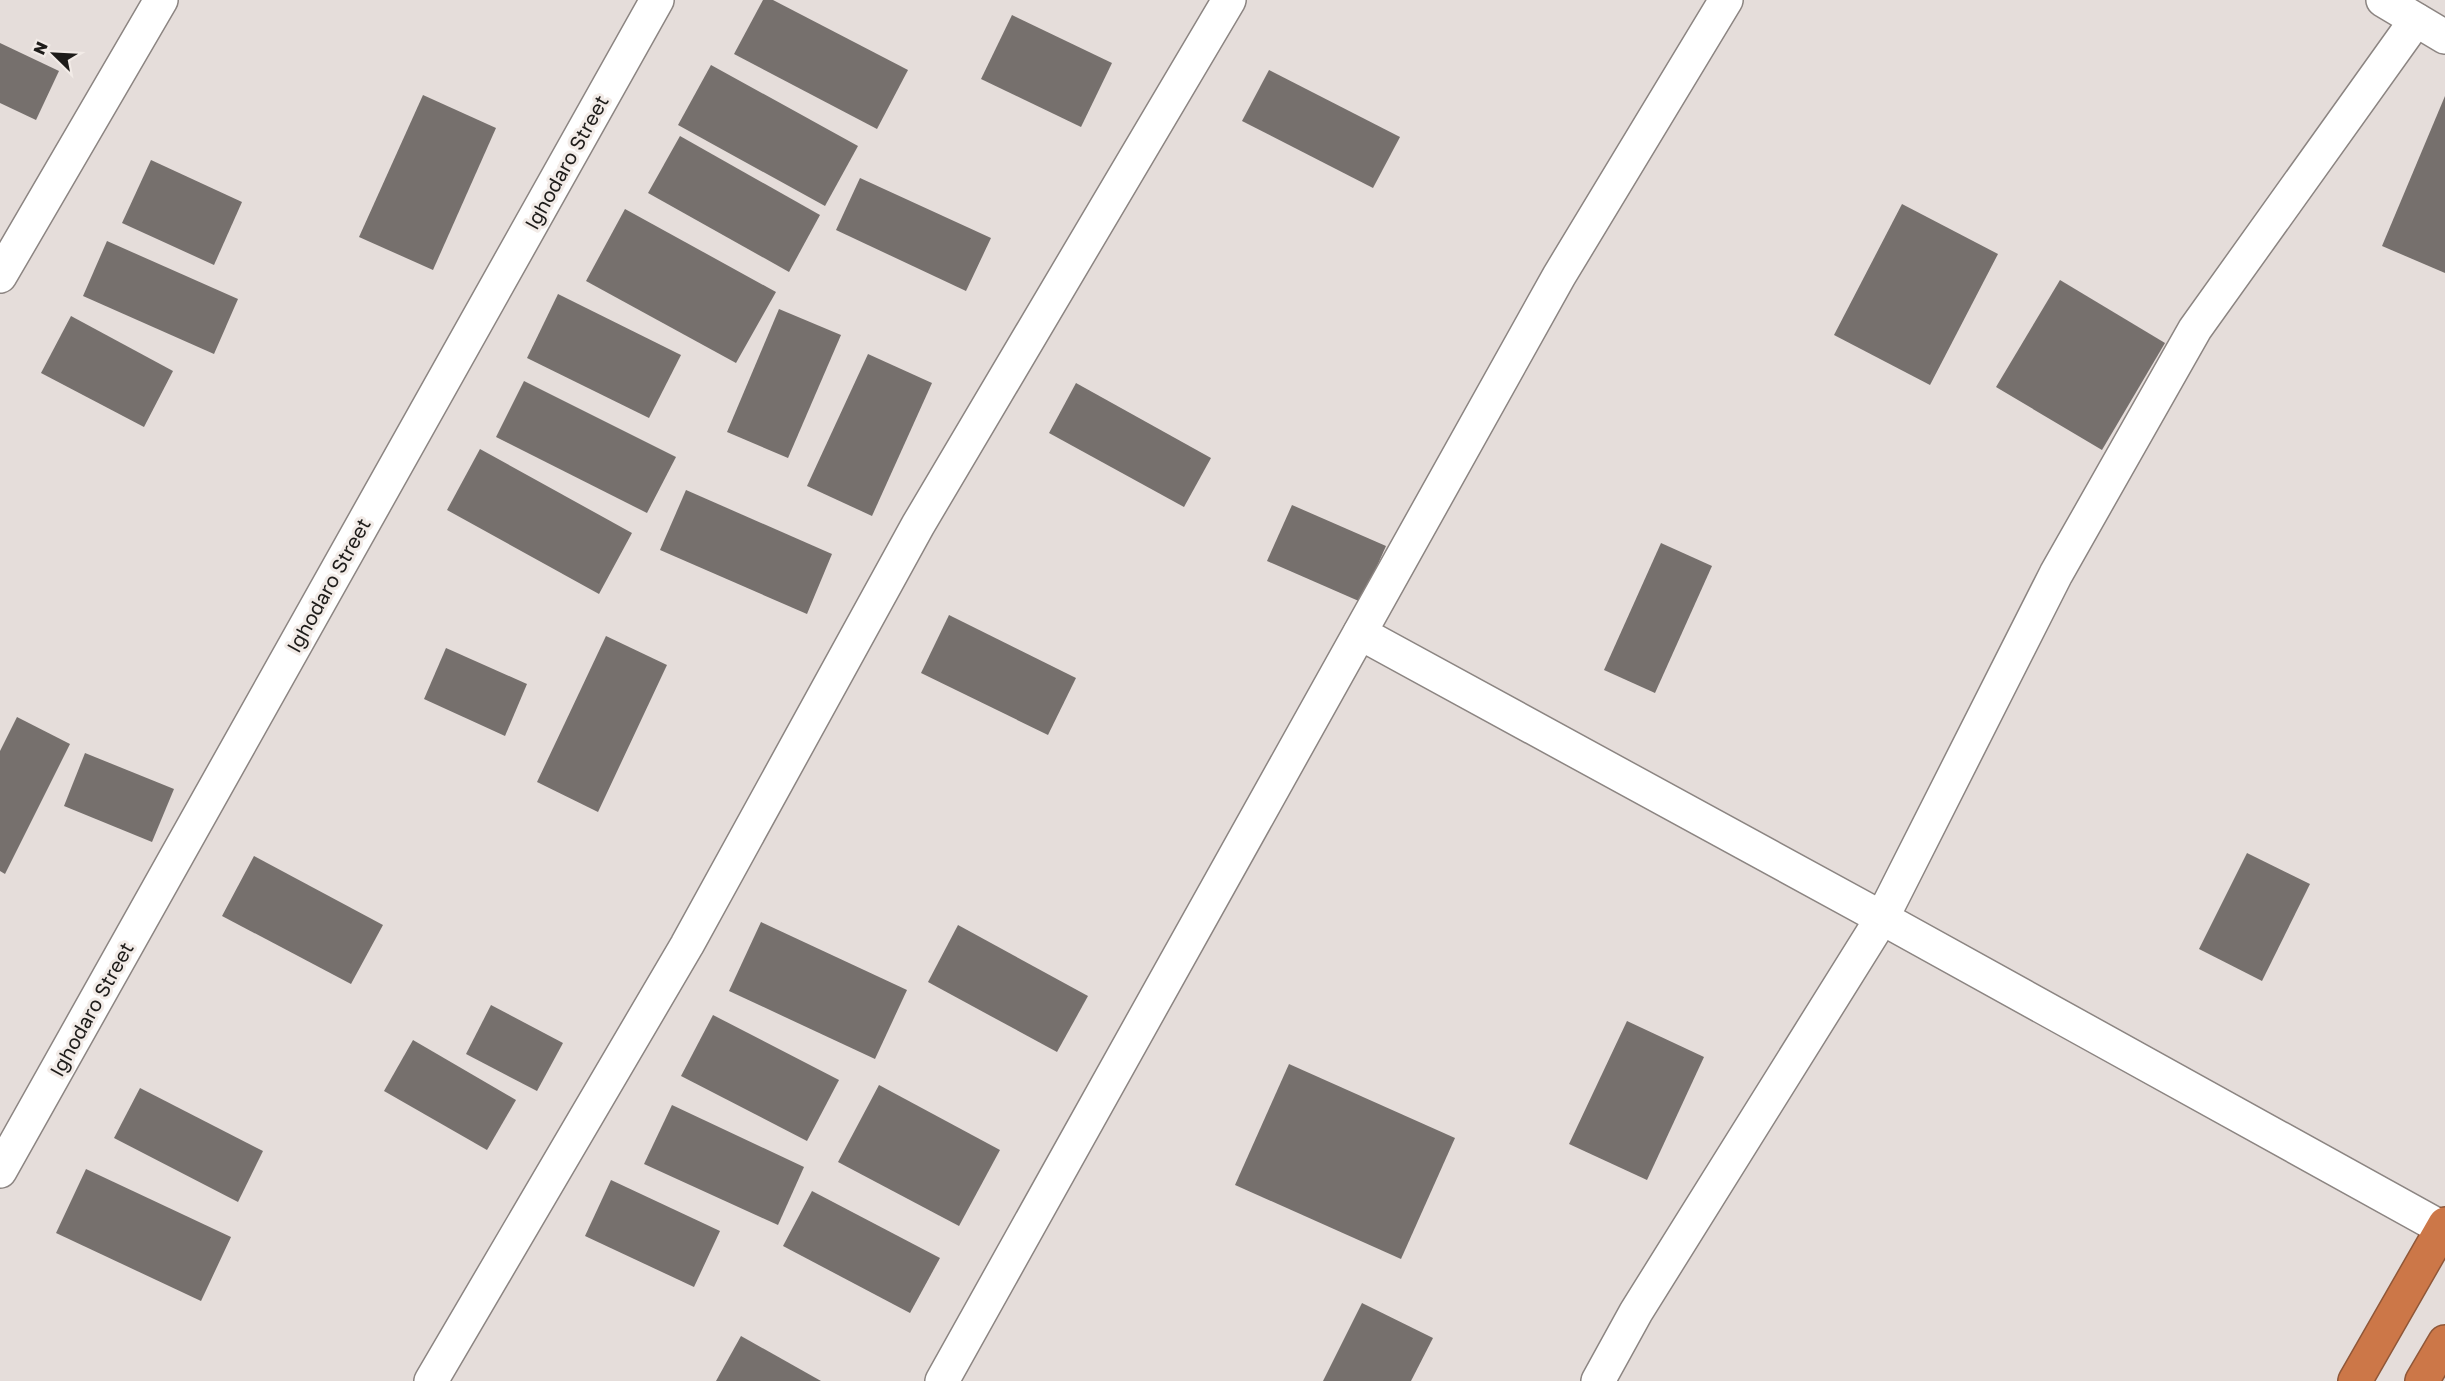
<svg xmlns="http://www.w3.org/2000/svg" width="2445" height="1381" viewBox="0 0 2445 1381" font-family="'Golos Text',sans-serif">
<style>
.building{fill:#76706d}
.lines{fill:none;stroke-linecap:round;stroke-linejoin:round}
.minor-casing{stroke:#8c8582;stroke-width:36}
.highway-casing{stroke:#8f5738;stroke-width:36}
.minor{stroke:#fff;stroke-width:33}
.highway{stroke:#cc7748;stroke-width:33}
.labels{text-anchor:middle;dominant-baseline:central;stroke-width:6;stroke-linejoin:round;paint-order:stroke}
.street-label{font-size:20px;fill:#1e1c1a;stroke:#f2ebe7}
</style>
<rect width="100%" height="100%" fill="#e5ddda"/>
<g class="building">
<polygon points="763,0 773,0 908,70 877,129 734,54"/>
<polygon points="1012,15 1112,63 1081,127 981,79"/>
<polygon points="0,43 59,71 36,120 0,103"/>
<polygon points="711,65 858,146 825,206 678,125"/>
<polygon points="1269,70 1400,137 1373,188 1242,121"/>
<polygon points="423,95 496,128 433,270 359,237"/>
<polygon points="2445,96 2445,273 2382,246"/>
<polygon points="680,136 820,215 789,272 648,193"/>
<polygon points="151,160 242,202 214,265 122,223"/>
<polygon points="860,178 991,238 966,291 836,230"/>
<polygon points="1902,204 1998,254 1930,385 1834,335"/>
<polygon points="625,209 776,292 736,363 586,281"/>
<polygon points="107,241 238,299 214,354 83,296"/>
<polygon points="2060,280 2165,343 2102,450 1996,387"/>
<polygon points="558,294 681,355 649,418 527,358"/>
<polygon points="779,309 841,335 788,458 727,432"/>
<polygon points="71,316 173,371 144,427 41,373"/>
<polygon points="868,354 932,383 872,516 807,486"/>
<polygon points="524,381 676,457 647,513 496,437"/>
<polygon points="1076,383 1211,458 1184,507 1049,433"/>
<polygon points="480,449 632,533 599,594 447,510"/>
<polygon points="686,490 832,554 807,614 660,550"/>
<polygon points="1292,505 1386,546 1361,602 1267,561"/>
<polygon points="1661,543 1712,566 1655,693 1604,670"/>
<polygon points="949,615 1076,678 1048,735 921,673"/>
<polygon points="606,636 667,665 598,812 537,782"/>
<polygon points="446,648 527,684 505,736 424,699"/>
<polygon points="17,717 70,744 5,874 0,871 0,751"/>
<polygon points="85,753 174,789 152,842 64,806"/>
<polygon points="2247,853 2310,884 2262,981 2199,949"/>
<polygon points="254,856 383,925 351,984 222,916"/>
<polygon points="761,922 907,990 875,1059 729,991"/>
<polygon points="958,925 1088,996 1057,1052 928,982"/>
<polygon points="491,1005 563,1043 537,1091 466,1054"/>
<polygon points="713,1015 839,1080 807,1141 681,1076"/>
<polygon points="1627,1021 1704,1057 1647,1180 1569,1144"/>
<polygon points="413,1040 516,1100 487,1150 384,1091"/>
<polygon points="1289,1064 1455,1138 1401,1259 1235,1185"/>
<polygon points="879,1085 1000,1150 959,1226 838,1162"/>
<polygon points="140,1088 263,1151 238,1202 114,1138"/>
<polygon points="672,1105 804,1167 778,1225 644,1164"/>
<polygon points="86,1169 231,1237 201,1301 56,1233"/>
<polygon points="611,1180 720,1231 694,1287 585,1236"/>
<polygon points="812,1191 940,1258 910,1313 783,1246"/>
<polygon points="1362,1303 1433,1338 1411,1381 1323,1381"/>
<polygon points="741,1336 821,1381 716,1381"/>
</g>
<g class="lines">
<g class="minor-casing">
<g id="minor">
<polyline points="2383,0 2445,37"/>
<polyline points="0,276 161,0"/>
<polyline points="1360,633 1882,918 2442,1228"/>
<polyline points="0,1171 657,0"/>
<polyline points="431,1381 687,945 918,525 1229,0"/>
<polyline points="942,1381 1559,276 1726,0"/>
<polyline points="1598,1381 1636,1312 1882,918 2056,574 2195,329 2416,20"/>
</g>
</g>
<g class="highway-casing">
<g id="highway">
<polyline points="2355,1381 2445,1224"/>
<polyline points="2422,1381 2445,1342"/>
</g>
</g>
<use href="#minor" class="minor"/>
<use href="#highway" class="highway"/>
</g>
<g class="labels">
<g class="street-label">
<text transform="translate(566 162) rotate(-61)">Ighodaro Street</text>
<text transform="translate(328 585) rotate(-61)">Ighodaro Street</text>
<text transform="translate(91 1009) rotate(-61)">Ighodaro Street</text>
</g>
</g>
<g transform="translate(54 54) rotate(294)" stroke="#f2ebe7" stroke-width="4.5" paint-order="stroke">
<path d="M0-4.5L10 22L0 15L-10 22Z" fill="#1e1c1a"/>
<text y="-9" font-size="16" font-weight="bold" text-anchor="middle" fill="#1e1c1a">N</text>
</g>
</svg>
